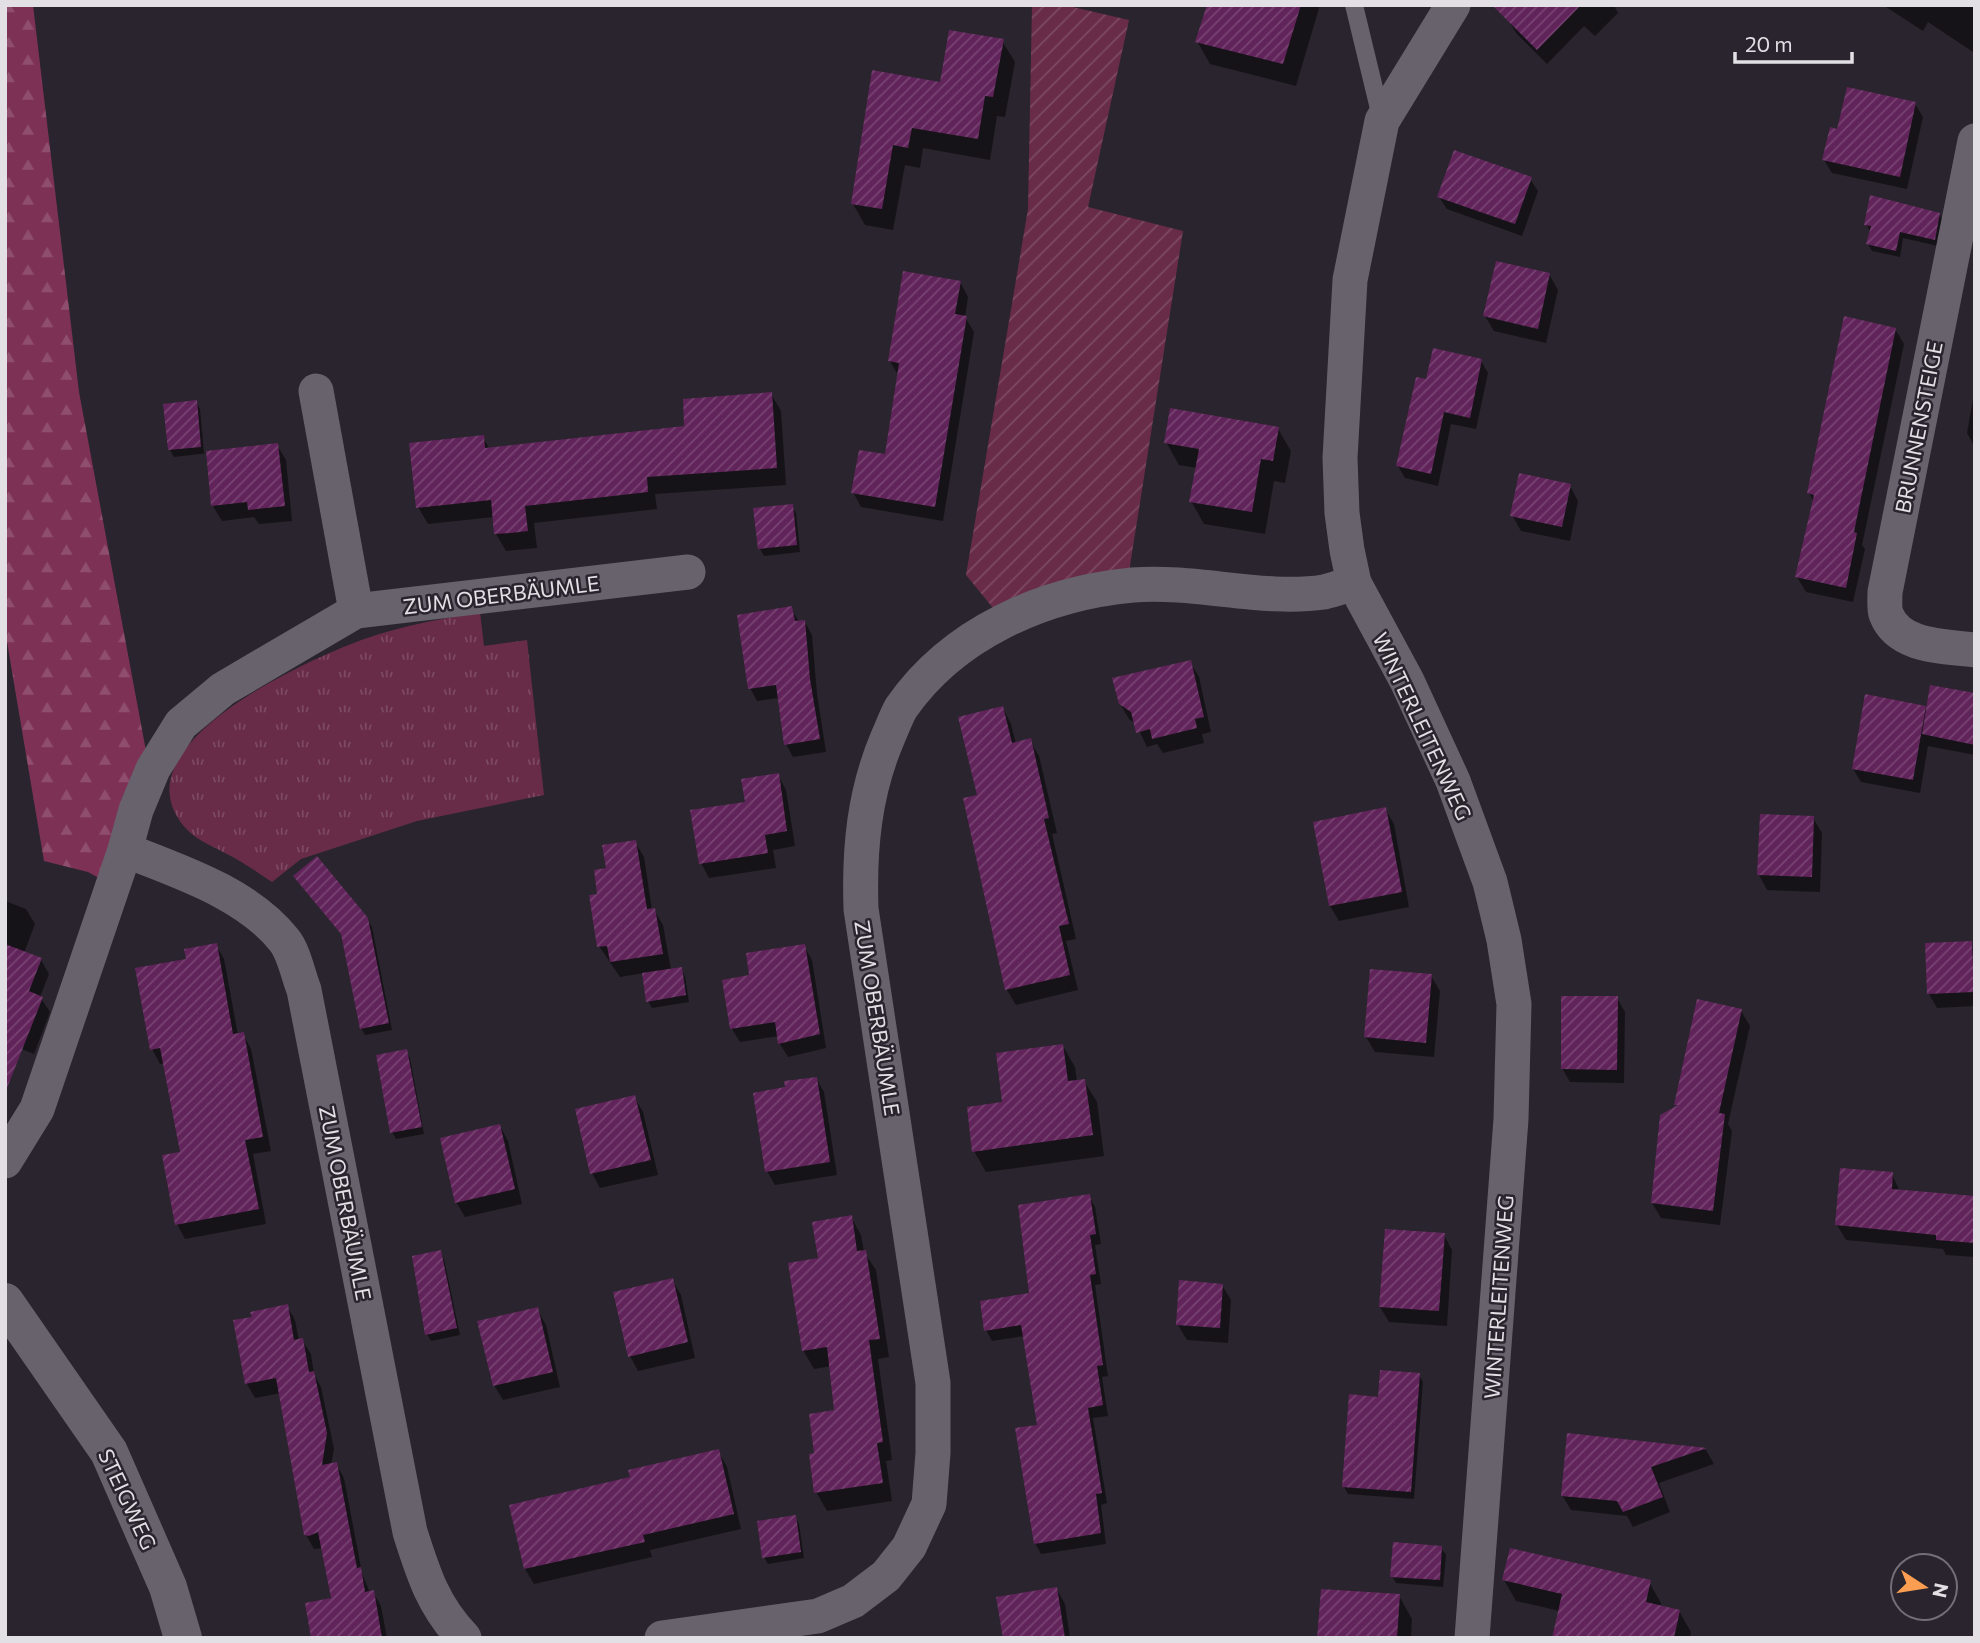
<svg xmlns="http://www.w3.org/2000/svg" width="1980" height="1643" viewBox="0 0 1980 1643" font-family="Commissioner,sans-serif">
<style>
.grass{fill:url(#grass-tufts)}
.forest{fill:url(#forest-firs)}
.garden{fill:url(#garden-furrows)}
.shadow{fill:#0007}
.building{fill:url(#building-hatch)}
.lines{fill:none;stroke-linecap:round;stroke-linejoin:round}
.service{stroke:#68626d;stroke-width:18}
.minor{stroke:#68626d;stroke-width:35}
.tertiary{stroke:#68626d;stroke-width:38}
.labels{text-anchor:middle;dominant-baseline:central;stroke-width:5;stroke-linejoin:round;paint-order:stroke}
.street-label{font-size:21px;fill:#e2dfe5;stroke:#29242d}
</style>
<defs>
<pattern id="grass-tufts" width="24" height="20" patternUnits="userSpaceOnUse" patternTransform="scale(1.75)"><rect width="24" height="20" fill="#682c48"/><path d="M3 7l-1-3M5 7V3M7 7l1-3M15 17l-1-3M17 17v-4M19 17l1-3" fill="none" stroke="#7d4a62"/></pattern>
<pattern id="forest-firs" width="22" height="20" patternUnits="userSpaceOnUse" patternTransform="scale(1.75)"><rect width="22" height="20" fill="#7d3155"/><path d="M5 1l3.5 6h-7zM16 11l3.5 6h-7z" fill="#8f4e6d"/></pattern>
<pattern id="garden-furrows" width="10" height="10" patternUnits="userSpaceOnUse" patternTransform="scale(1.75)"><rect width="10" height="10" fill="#682c48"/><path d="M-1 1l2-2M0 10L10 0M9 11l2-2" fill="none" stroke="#7d4a62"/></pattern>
<pattern id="building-hatch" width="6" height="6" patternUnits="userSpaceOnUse" patternTransform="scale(1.75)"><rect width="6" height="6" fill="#61245a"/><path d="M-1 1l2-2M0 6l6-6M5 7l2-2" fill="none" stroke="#774372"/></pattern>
</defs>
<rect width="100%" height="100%" fill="#29242d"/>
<path class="grass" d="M480 612 484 646 527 640 544 795 417 821 301 859 272 882C257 872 243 862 227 854 209 844 192 839 180 821 126 745 294 667 346 646 389 628 435 620 480 612Z"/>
<polygon class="forest" points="5,5 33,5 79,392 149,767 110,884 88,872 44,861 5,630"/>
<polygon class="garden" points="1032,5 1064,5 1129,20 1088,207 1183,231 1129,572 1075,577 993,608 966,575 1028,209"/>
<g class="shadow">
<polygon points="1209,5 1320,5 1296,86 1210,64 1197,41"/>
<polygon points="1520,5 1614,5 1618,13 1595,36 1584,26 1547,64 1516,33 1507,18"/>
<polygon points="1883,5 1970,5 1975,8 1975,50 1973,52 1928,22 1923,31"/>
<polygon points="1002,41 1015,62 1005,117 997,116 990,160 923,148 920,168 905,165 893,230 865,225 853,204 873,72 942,84"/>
<polygon points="1915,104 1923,117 1907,189 1832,173 1824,160 1839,131"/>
<polygon points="1530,179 1538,191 1522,236 1447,209 1439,197"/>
<polygon points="1939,214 1943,221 1938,246 1903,238 1900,257 1872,251 1868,244 1870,231 1866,224"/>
<polygon points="1549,274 1558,290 1546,343 1494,331 1485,316"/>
<polygon points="960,282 968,297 965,317 974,332 943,521 861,507 853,492 886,456 899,377 890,361"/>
<polygon points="1895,329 1904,344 1862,545 1865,549 1853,602 1806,592 1797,577 1814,502 1809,493"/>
<polygon points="1481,361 1488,373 1476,429 1451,424 1438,486 1405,478 1398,466 1427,381"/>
<polygon points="1974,393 1975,393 1975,447 1967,433"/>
<polygon points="771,394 781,411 786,485 655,494 657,509 534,523 537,548 506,551 496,534 494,517 428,524 418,507 483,437 490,450 686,428"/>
<polygon points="196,402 200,409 204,453 277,445 286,460 292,521 259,524 254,517 222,521 213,506 208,453 174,457 170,450"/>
<polygon points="1278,429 1291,451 1285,483 1274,481 1265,534 1204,524 1191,501 1197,468 1179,465 1166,442"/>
<polygon points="1570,486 1578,501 1570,541 1521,531 1512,515"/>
<polygon points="792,506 796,513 800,552 764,556 760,549 755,510"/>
<polygon points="791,608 799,622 805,622 812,635 817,694 826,752 793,757 786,744 779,698 757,701 750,688"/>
<polygon points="1190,662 1199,677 1211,732 1202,734 1204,743 1163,753 1157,744 1147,747 1136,724 1129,719 1120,704"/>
<polygon points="1925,707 1927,711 1975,709 1975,755 1928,746 1920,793 1861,782 1853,769"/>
<polygon points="1003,708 1011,724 1016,744 1030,741 1039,756 1057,833 1052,834 1076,939 1066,941 1078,990 1016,1005 1007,990 965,800 979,797"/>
<polygon points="778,775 786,790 795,846 773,850 776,868 709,878 701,863 747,803"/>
<polygon points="1385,809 1394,824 1409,907 1339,921 1330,906"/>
<polygon points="1813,818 1822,833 1820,892 1767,890 1759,875"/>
<polygon points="635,842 644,857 652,910 654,910 663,925 671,970 681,969 685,976 689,1002 652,1008 648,1001 644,973 620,977 599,946 599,895 608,870"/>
<polygon points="295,877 367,919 372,927 392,1030 365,1035 361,1028 343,936"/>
<polygon points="5,901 26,909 35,924 24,953 41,960 49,974 40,997 50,1012 34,1054 5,1042"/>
<polygon points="1971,943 1975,949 1975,1006 1937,1008 1929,994"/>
<polygon points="216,945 224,959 238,1035 243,1034 251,1049 271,1151 253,1154 266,1224 185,1239 177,1224 182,1154 165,1063 160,1064 152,1049 188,960"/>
<polygon points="804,946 812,960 826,1048 788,1057 780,1044 779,1036 740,1042 732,1029 751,977"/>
<polygon points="1431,976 1440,991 1434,1057 1375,1052 1366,1037"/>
<polygon points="1617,998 1625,1012 1624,1083 1570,1082 1562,1068"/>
<polygon points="1741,1011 1750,1026 1728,1124 1732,1131 1720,1225 1661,1218 1652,1203 1677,1107 1676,1105"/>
<polygon points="1063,1046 1075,1067 1077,1082 1084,1081 1097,1102 1104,1156 986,1172 974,1151 1004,1104"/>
<polygon points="406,1051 410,1058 424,1134 396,1139 392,1132"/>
<polygon points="816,1078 824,1092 837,1175 775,1185 767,1171 787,1089"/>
<polygon points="634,1097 643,1112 658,1175 600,1188 592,1173"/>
<polygon points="500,1126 508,1141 522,1204 465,1217 456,1202"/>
<polygon points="1892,1174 1900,1192 1975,1198 1975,1257 1946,1255 1943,1249 1846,1240 1837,1225"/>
<polygon points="1089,1196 1095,1207 1101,1244 1095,1245 1101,1284 1095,1285 1108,1376 1102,1377 1108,1416 1093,1418 1107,1503 1101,1505 1106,1544 1041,1554 1035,1543 1039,1426 1025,1336 992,1341 986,1330 1031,1295"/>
<polygon points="851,1217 861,1235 864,1252 876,1270 889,1357 878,1359 892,1460 886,1461 892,1501 827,1511 816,1492 816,1454 836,1411 831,1366 814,1369 803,1350 820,1259"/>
<polygon points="1444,1235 1452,1250 1447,1326 1389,1322 1380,1307"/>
<polygon points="440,1252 444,1259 460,1335 431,1341 427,1334"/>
<polygon points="672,1280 681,1295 695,1358 638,1371 630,1356"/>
<polygon points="1222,1285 1231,1300 1228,1343 1187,1340 1178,1325"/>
<polygon points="287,1306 295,1320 299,1341 302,1340 311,1354 314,1374 321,1387 334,1449 331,1465 336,1464 344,1478 362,1573 370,1593 373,1592 381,1606 387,1638 313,1638 333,1600 323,1548 314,1549 306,1535 281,1393 255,1398 247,1384 235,1321 254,1318"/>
<polygon points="537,1309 546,1325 560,1387 503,1400 494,1385"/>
<polygon points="1419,1375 1423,1382 1414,1499 1348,1494 1344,1487 1379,1398"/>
<polygon points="1568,1435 1706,1450 1714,1464 1659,1483 1670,1512 1633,1527 1627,1516 1571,1510 1562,1495"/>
<polygon points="718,1451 727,1467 741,1529 650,1550 652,1557 534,1584 525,1569 511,1506 632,1478"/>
<polygon points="795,1517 799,1524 804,1558 768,1564 764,1557"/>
<polygon points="1441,1548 1446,1555 1443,1587 1396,1583 1392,1576"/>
<polygon points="1504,1580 1649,1582 1661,1603 1661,1607 1679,1611 1691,1632 1690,1638 1554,1638 1560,1611 1516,1601"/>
<polygon points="1056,1588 1065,1604 1070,1638 1005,1638"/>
<polygon points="1399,1596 1412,1619 1411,1638 1319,1638"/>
</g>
<g class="building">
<polygon points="1207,5 1301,5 1283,64 1195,42"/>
<polygon points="1492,5 1581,5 1537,50"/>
<polygon points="949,30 1004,39 993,97 985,96 978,139 912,128 908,148 893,145 882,209 851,204 872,70 940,82"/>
<polygon points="1847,87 1916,102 1900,177 1822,160 1830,127 1837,129"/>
<polygon points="1454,150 1532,177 1515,224 1437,197"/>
<polygon points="1870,195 1940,213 1935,240 1900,232 1896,251 1866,244 1871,226 1864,225"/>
<polygon points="1496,261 1550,273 1538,329 1483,316"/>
<polygon points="903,271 961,281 955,314 967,316 935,507 851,493 859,450 885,454 899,363 888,361"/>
<polygon points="1844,316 1896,328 1854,532 1857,533 1846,588 1795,577 1814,495 1807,493"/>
<polygon points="1433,348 1482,359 1470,418 1444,412 1431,474 1396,466 1416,377 1426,379"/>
<polygon points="772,392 777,468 647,477 648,492 525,506 528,531 511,533 494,534 491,500 416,508 409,443 484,435 485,448 684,426 683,399"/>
<polygon points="197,400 201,447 168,450 163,404"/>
<polygon points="1170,408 1279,427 1273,461 1261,459 1252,512 1189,502 1199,449 1164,443"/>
<polygon points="278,443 285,506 248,510 247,502 211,506 206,451"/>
<polygon points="1519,473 1571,484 1562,527 1510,516"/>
<polygon points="793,504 797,545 758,549 753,508"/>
<polygon points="792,606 795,621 805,620 810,679 820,739 784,745 776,685 748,689 737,615"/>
<polygon points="1191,660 1204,717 1195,719 1197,728 1152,739 1150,729 1136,733 1131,712 1119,704 1112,678"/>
<polygon points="1930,685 1975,693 1975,745 1922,734"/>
<polygon points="1865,694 1926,706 1913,780 1852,769"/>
<polygon points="1003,706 1012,743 1031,738 1049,818 1044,819 1069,924 1059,926 1070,975 1005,990 963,798 977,795 958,717"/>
<polygon points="779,773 787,831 765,835 768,853 699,864 690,810 745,802 741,779"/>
<polygon points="1386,807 1402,892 1329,906 1313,822"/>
<polygon points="1760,814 1814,816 1812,877 1757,875"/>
<polygon points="636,840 647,909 655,908 663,954 610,962 607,946 597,947 589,895 597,894 594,870 606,868 602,845"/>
<polygon points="317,856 368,918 389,1023 360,1029 341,934 293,876"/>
<polygon points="1972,941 1974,992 1927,994 1925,943"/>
<polygon points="217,943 233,1034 244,1032 263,1137 245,1140 259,1209 175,1225 162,1155 180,1152 160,1048 150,1050 135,968 186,959 184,949"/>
<polygon points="5,944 42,958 29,991 43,997 7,1088 5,1088"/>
<polygon points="805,944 820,1034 778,1044 775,1022 730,1029 722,980 749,975 746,953"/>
<polygon points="682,967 686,995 646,1002 642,973"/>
<polygon points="1370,969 1432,974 1426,1043 1364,1037"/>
<polygon points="1561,996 1618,996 1617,1070 1561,1069"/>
<polygon points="1697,999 1742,1009 1719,1113 1725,1114 1713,1211 1651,1203 1660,1115 1678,1105 1674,1105"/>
<polygon points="1063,1044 1068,1081 1085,1079 1093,1135 972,1152 967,1107 1002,1102 996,1053"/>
<polygon points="407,1049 422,1127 390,1133 376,1055"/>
<polygon points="817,1077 830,1162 765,1172 753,1093 785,1087 784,1081"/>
<polygon points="635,1095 651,1160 590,1174 575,1109"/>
<polygon points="500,1124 515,1189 455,1203 440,1138"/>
<polygon points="1840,1168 1893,1172 1892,1189 1975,1196 1975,1243 1936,1240 1936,1235 1835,1225"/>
<polygon points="1090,1194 1096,1234 1090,1235 1096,1274 1090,1275 1103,1365 1097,1366 1103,1405 1088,1408 1102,1493 1096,1494 1101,1533 1034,1544 1015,1428 1037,1425 1021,1325 984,1331 980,1301 1029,1293 1018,1205"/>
<polygon points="852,1215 857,1251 866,1250 880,1339 869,1340 883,1442 877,1443 883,1483 814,1493 809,1454 814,1453 809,1414 834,1410 827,1347 802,1351 788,1263 818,1258 812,1222"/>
<polygon points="1385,1229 1445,1233 1439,1311 1379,1307"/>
<polygon points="441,1250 457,1328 425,1335 412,1256"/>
<polygon points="673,1278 688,1342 628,1357 613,1292"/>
<polygon points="1179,1280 1223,1284 1220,1328 1176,1325"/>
<polygon points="288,1304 294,1340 303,1338 309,1372 314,1371 327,1433 322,1465 337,1462 357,1568 361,1567 365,1592 374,1590 382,1638 311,1638 305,1603 331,1598 318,1532 309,1536 304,1535 276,1378 245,1384 233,1320 252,1317 250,1312"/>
<polygon points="538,1307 553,1372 493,1386 477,1321"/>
<polygon points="1380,1370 1420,1373 1411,1492 1342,1487 1349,1394 1378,1397"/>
<polygon points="1567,1433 1707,1448 1651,1467 1663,1497 1623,1512 1617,1501 1561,1496"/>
<polygon points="719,1449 734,1514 643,1535 645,1542 524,1569 509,1505 630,1477 628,1470"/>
<polygon points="796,1515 801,1552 762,1558 757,1521"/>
<polygon points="1393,1542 1442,1546 1440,1580 1390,1577"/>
<polygon points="1510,1548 1651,1580 1646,1602 1680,1610 1674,1638 1552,1638 1562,1594 1502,1580"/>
<polygon points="1057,1587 1065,1638 1003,1638 996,1597"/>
<polygon points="1321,1589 1400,1594 1397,1638 1317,1638"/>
</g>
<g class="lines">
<polyline class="service" points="1354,5 1381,117"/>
<g class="minor">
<polyline points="1453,5 1382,121 1350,280 1340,458 1342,513 1347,550 1354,583 1407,681 1453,781 1490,882 1504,940 1514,1004 1511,1119 1472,1638"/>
<path d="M1975 141 1885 592C1885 599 1884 608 1886 614 1899 648 1945 646 1975 650"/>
<polyline points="316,391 356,611"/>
<path d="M125 850C178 871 247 893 284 940 294 952 298 975 304 990L410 1532C423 1573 433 1606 464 1638"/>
<polyline points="5,1161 37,1109 125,850 136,810 153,769 181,724 223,689 356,611 688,572"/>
<path d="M662 1638 818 1616 853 1601 886 1576 909 1547 929 1504 933 1453V1383L861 909C859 849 864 793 888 737 892 728 896 717 901 708 953 633 1044 593 1133 585 1196 580 1264 601 1324 592 1334 590 1344 586 1354 583"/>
</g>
<polyline class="tertiary" points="5,1302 109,1452 168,1587 183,1638"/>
</g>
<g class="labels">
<g class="street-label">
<text transform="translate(1918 427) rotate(-79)">BRUNNENSTEIGE</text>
<text transform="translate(501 594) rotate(-7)">ZUM OBERBÄUMLE</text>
<text transform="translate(1423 726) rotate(65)">WINTERLEITENWEG</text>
<text transform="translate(878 1018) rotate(81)">ZUM OBERBÄUMLE</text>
<text transform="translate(346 1203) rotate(79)">ZUM OBERBÄUMLE</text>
<text transform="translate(1498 1297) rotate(-86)">WINTERLEITENWEG</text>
<text transform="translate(128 1499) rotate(65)">STEIGWEG</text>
</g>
</g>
<rect width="1980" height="1643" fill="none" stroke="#e2dfe5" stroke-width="14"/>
<g transform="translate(1924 1587) rotate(102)"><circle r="33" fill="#29242d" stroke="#736f77" stroke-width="2"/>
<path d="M0-5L12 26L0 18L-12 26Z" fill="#fc9e52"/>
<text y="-10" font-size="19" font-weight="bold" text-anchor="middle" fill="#e2dfe5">N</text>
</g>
<path d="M1735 52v10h117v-10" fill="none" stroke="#e2dfe5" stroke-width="3.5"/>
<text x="1745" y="52" font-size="21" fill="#e2dfe5" stroke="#29242d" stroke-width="5" paint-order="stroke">20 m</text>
</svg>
